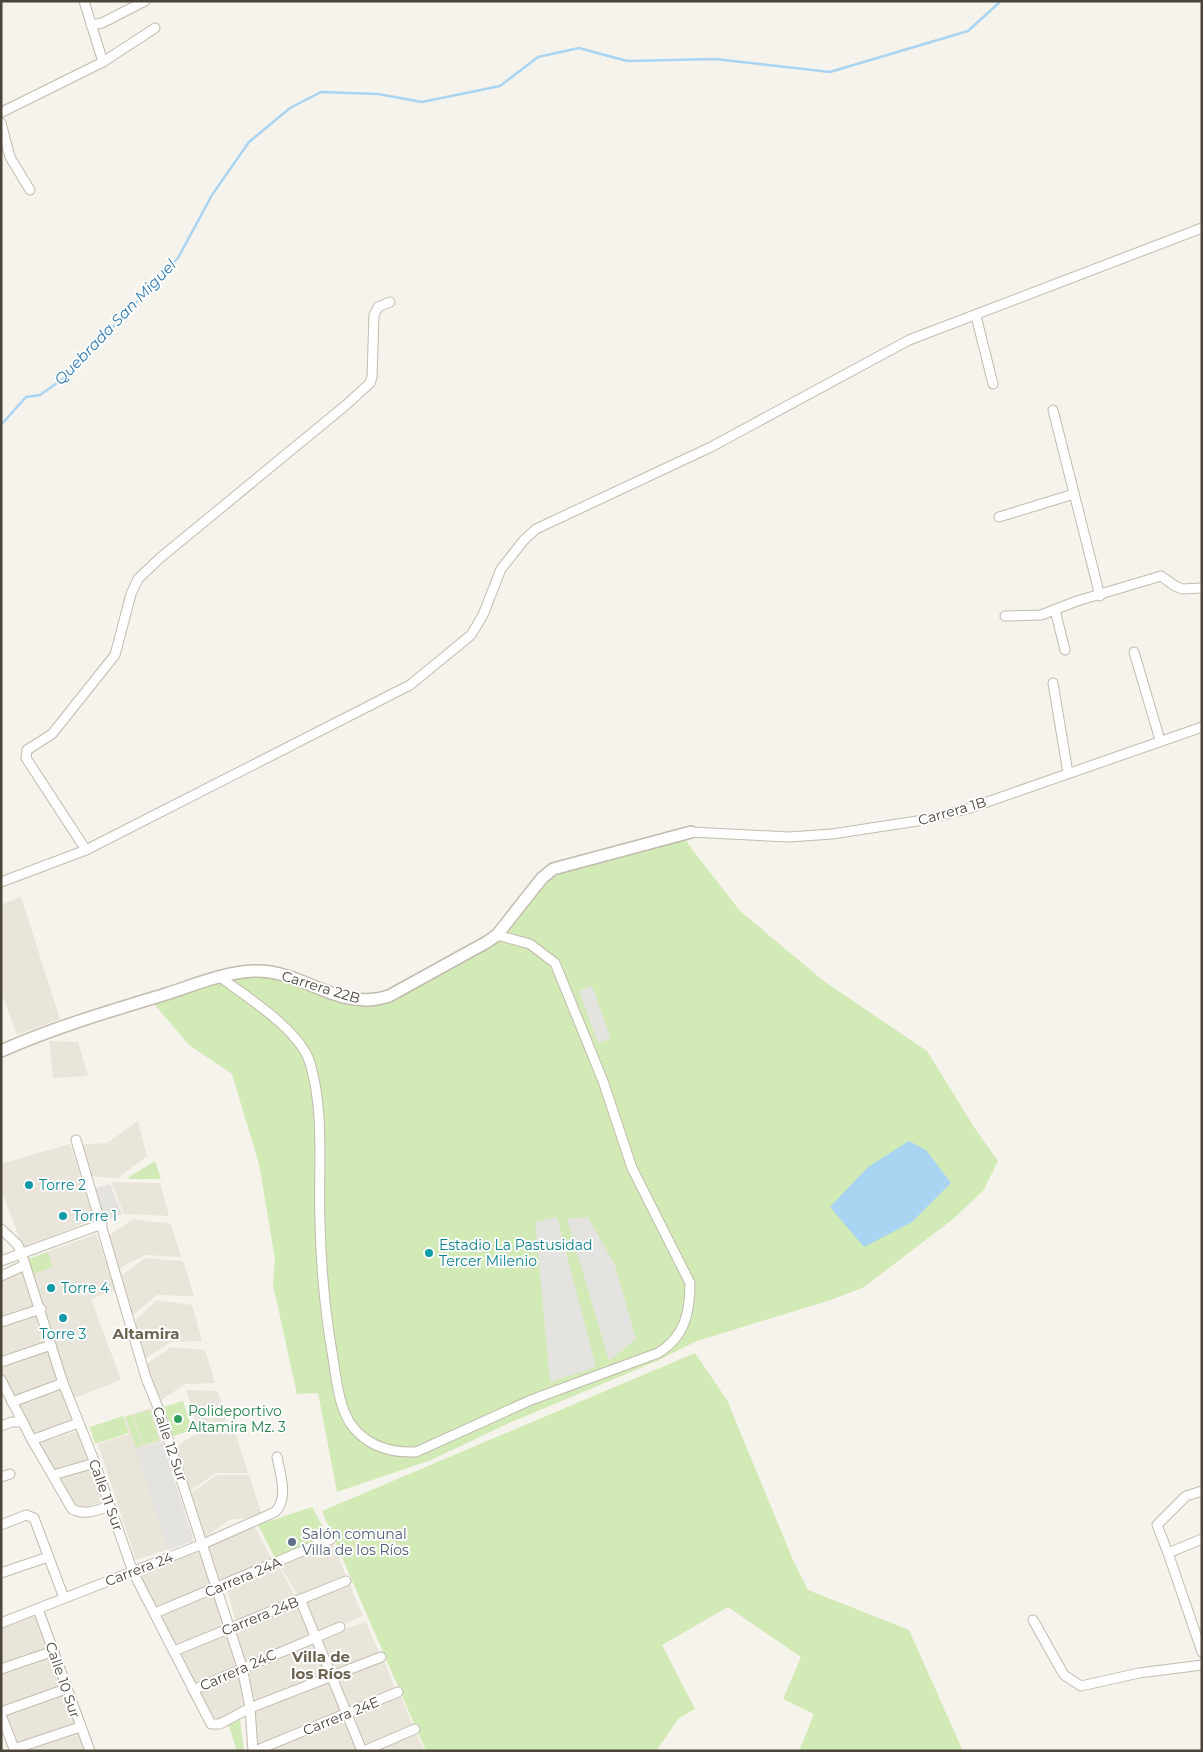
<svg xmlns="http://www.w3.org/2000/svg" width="1203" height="1752" viewBox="0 0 1203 1752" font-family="Montserrat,sans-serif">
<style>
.residential{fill:#eae5da}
.green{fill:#d2eab5}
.parking{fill:#e5e3e0}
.water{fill:#a9d4f2}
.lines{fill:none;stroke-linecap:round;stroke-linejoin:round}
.stream{stroke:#a9d4f2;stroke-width:2.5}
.minor-casing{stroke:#c2bbae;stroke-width:11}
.tertiary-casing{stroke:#c2bbae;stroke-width:14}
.minor{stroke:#fff;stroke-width:9}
.tertiary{stroke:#fff;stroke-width:11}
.culture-dot{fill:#0f9aa8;stroke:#fff;stroke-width:2}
.leisure-dot{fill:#2e9e5b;stroke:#fff;stroke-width:2}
.service-dot{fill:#5c6f8a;stroke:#fff;stroke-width:2}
.labels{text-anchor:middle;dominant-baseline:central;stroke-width:4;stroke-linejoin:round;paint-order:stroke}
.street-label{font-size:14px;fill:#4b4439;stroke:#fff}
.culture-label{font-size:14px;fill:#0d838f;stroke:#fff;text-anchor:start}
.leisure-label{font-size:14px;fill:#27864d;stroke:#fff;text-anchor:start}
.service-label{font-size:14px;fill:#4e5e75;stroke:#fff;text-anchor:start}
.water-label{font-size:15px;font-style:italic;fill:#2e7ab2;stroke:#fff}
.neighbourhood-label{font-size:15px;font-weight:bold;fill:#6e6250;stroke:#fff}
</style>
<rect width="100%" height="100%" fill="#f6f3ec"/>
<g class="residential">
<polygon points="21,897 60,1019 17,1035 1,991 1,905"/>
<polygon points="49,1041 78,1042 88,1076 53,1078"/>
<polygon points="138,1121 147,1156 118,1178 86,1176 80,1145 107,1143"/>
<polygon points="70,1144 95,1219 23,1247 1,1189 1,1164"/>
<polygon points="111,1182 160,1183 169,1216 124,1214"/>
<polygon points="133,1219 171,1224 181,1257 145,1255 116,1270 107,1237"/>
<polygon points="96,1234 116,1290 91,1299 121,1380 74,1398 25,1260"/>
<polygon points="145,1258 183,1261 194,1296 157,1295 132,1316 118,1278"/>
<polygon points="24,1268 37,1307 1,1320 1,1278"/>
<polygon points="157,1300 192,1305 202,1341 171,1342 145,1359 135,1320"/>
<polygon points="38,1311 49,1344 1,1359 1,1323"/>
<polygon points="50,1347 61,1382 13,1399 1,1376 1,1365"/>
<polygon points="171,1347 205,1350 215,1383 185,1384 158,1402 147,1364"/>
<polygon points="62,1388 76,1423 35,1437 17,1404"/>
<polygon points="186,1390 218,1391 227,1425 197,1426"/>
<polygon points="151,1408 194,1541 136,1560 98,1444 129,1434 124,1416"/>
<polygon points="234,1429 248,1473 216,1473 190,1491 176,1447 202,1430"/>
<polygon points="77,1431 90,1462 54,1472 37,1444"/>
<polygon points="91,1468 102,1502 74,1511 58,1479"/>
<polygon points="217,1475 249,1475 263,1518 231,1519 205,1537 191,1493"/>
<polygon points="254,1525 274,1563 218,1586 206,1546"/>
<polygon points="333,1543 346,1576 298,1595 280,1566"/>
<polygon points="202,1549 214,1588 155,1611 137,1575"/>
<polygon points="279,1567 296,1597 236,1623 227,1589"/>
<polygon points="349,1583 363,1616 316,1635 302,1601"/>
<polygon points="215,1592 225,1627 175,1647 158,1614"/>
<polygon points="299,1602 313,1636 243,1667 231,1630"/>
<polygon points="38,1611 52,1651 1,1668 1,1627"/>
<polygon points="366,1622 380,1655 332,1674 317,1637"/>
<polygon points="228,1629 240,1667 193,1688 174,1651"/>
<polygon points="314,1640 328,1673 256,1703 245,1671"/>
<polygon points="53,1653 65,1688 1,1710 1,1671"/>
<polygon points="383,1658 396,1691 347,1712 334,1676"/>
<polygon points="241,1669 249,1707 214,1724 194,1690"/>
<polygon points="329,1681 342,1713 256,1748 255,1709"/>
<polygon points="66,1690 78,1726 15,1747 2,1713"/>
<polygon points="400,1693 414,1729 364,1749 349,1715"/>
<polygon points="345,1715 360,1751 258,1751"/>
<polygon points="79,1729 88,1751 17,1751"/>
<polygon points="415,1731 424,1751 368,1751"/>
</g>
<g class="green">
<polygon points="683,834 688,844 740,911 825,982 927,1051 974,1127 998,1161 983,1191 953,1219 864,1287 831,1300 697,1341 657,1361 507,1424 431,1460 337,1492 318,1393 297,1394 273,1285 275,1259 259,1164 232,1074 189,1045 150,999 254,971 374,1001 487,942 542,878"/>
<polygon points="155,1161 161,1179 126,1179"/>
<polygon points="48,1252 53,1267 31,1275 26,1260"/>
<polygon points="695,1353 727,1400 793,1560 808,1590 909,1630 963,1751 799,1751 814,1714 783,1699 801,1657 728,1607 662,1645 695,1709 679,1718 656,1751 426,1751 322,1511"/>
<polygon points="183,1401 192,1430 173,1436 164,1407"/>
<polygon points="150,1410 159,1440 143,1445 133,1415"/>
<polygon points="132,1415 142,1446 136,1448 126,1417"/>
<polygon points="123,1416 129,1433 95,1444 90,1427"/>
<polygon points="312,1507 329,1538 276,1560 258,1525"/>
<polygon points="240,1719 244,1751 237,1751 228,1723"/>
</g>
<g class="parking">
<polygon points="592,986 611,1039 598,1043 579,991"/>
<polygon points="110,1184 122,1214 106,1221 92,1189"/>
<polygon points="557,1217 596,1367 550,1382 535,1222"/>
<polygon points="588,1217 615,1265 636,1339 609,1361 567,1219"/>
<polygon points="162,1442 194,1541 168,1550 136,1451"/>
</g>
<polygon class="water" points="909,1141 926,1150 951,1183 912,1222 864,1247 830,1207 868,1167"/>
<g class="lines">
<polyline class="stream" points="1,425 26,397 40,395 67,376 178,258 212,195 249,142 290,108 321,92 378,94 422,102 500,86 538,57 579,48 627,61 715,59 830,72 968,31 1001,1"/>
<g class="minor-casing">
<g id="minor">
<polyline points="84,1 103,62"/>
<polyline points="91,25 102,23 145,1"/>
<polyline points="2,112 103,62 155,28"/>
<polyline points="1,123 10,157 30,190"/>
<polyline points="976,316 993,384"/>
<polyline points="1053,410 1100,596"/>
<polyline points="999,517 1074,494"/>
<polyline points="1055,610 1065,650"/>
<polyline points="1005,616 1041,615 1077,601 1161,576 1175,586 1182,589 1202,588"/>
<polyline points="1134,652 1160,740"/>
<polyline points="1053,683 1068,773"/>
<polyline points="691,832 789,837 832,834 924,820 970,808 1202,727"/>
<polyline points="86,850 26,758 27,750 52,734 115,655 131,594 138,579 160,558 346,405 370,383 372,377 374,315 378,307 390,302"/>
<polyline points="1,882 86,850 410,685 471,635 483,615 501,569 524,540 536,529 711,447 909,340 1202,228"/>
<path d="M220 977C247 997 300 1030 310 1063 325 1113 318 1169 320 1222 321 1267 325 1313 333 1358 336 1378 339 1406 350 1423 366 1446 390 1453 416 1452L531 1400 658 1353C685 1337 690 1312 690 1283L632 1168 603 1081 555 963 530 944 497 935"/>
<polyline points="76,1140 146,1378 157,1405 242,1667 250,1708 253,1751"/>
<polyline points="1,1229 17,1244 21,1252 63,1383 95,1463 133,1572 211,1724 220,1724 250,1708 381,1657"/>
<polyline points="1,1261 102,1224"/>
<polyline points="1,1276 25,1265"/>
<polyline points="1,1322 41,1309"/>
<polyline points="1,1362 51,1345"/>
<path d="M1 1380 32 1440 72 1509C85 1516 97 1510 110 1506"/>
<polyline points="12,1402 63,1383"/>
<polyline points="1,1426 11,1422 23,1422"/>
<polyline points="32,1440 78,1423"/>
<polyline points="53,1475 95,1463"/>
<polyline points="1,1477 10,1474"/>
<polyline points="1,1525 26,1515 34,1518 64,1598"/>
<polyline points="1202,1539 1168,1553 1202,1652"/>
<polyline points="1168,1553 1157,1525 1186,1496 1202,1491"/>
<polyline points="1,1573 48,1557"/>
<polyline points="300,1599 362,1751"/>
<polyline points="38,1609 90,1751"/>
<polyline points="155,1613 331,1539"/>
<polyline points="1033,1620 1064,1675 1081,1686 1139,1673 1202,1665"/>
<path d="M1 1623 203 1544 275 1512C289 1499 280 1473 277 1457"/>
<polyline points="174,1651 346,1581"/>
<polyline points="1,1669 54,1651"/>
<polyline points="193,1690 340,1627"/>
<polyline points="1,1712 66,1689"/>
<polyline points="1,1715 15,1751"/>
<polyline points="14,1749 80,1727"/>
<polyline points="255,1751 398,1692"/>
<polyline points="364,1751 415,1729"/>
</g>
</g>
<g class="tertiary-casing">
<path id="tertiary" d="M1 1051C55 1027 110 1011 166 994 194 985 225 972 254 971 303 969 338 1013 389 996L487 942 497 935 542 878 553 869 691 832"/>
</g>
<use href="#minor" class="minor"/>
<use href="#tertiary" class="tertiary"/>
</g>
<g class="culture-dot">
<circle cx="29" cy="1185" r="5"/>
<circle cx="63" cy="1216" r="5"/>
<circle cx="429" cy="1253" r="5"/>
<circle cx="51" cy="1288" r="5"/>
<circle cx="63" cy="1318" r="5"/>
</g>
<circle class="leisure-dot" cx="178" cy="1419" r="5"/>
<circle class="service-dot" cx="292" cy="1542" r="5"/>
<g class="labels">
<g class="street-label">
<text transform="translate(952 811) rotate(-16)">Carrera 1B</text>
<text transform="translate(321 987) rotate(17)">Carrera 22B</text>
<text transform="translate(170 1444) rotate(71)">Calle 12 Sur</text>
<text transform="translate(106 1495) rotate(70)">Calle 11 Sur</text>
<text transform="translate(139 1569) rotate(-21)">Carrera 24</text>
<text transform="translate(243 1577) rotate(-23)">Carrera 24A</text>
<text transform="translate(260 1616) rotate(-22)">Carrera 24B</text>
<text transform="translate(238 1670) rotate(-24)">Carrera 24C</text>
<text transform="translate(63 1680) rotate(71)">Calle 10 Sur</text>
<text transform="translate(341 1716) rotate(-22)">Carrera 24E</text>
</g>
<g class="culture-label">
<text x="39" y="1185">Torre 2</text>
<text x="73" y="1216">Torre 1</text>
<text x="439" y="1245">Estadio La Pastusidad<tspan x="439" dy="16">Tercer Milenio</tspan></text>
<text x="61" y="1288">Torre 4</text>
<text x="63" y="1334" text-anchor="middle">Torre 3</text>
</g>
<g class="leisure-label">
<text x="188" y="1411">Polideportivo<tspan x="188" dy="16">Altamira Mz. 3</tspan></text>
</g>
<g class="service-label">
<text x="302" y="1534">Salón comunal<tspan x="302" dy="16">Villa de los Ríos</tspan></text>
</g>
<g class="water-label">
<text transform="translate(115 322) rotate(-46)">Quebrada San Miguel</text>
</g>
<g class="neighbourhood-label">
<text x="146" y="1333">Altamira</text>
<text x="321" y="1656">Villa de<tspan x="321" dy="17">los Ríos</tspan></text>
</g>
</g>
<rect width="1203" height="1752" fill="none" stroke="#4b4439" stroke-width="5"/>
</svg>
